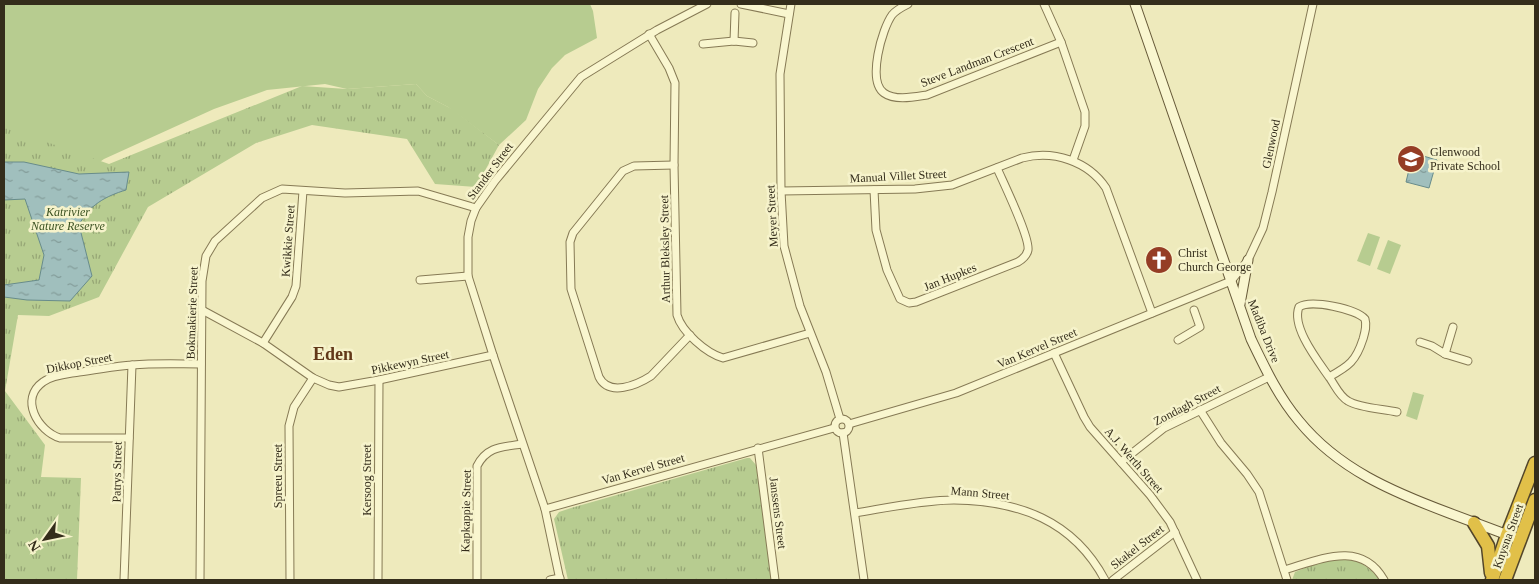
<svg xmlns="http://www.w3.org/2000/svg" width="1539" height="584" viewBox="0 0 1539 584" font-family="'Times New Roman',serif">
<style>
.green{fill:#b7cc90}
.park{fill:url(#park-tufts)}
.water{fill:url(#water-ripples);stroke:#688c8b}
.lines{fill:none;stroke-linecap:round;stroke-linejoin:round}
.street-casing{stroke:#867a55;stroke-width:9}
.secondary-casing{stroke:#675a39;stroke-width:11}
.highway-casing{stroke:#53462a;stroke-width:15}
.street{stroke:#f9f6cf;stroke-width:7}
.secondary{stroke:#f9f6cf;stroke-width:9}
.highway{stroke:#e1c049;stroke-width:12}
.labels{text-anchor:middle;dominant-baseline:central;stroke-width:5;stroke-linejoin:round;paint-order:stroke}
.street-label{font-size:12px;fill:#342d1b;stroke:#f6f3cb}
.poi-label{font-size:12px;fill:#342d1b;stroke:#f6f3cb;text-anchor:start}
.park-label{font-size:12px;font-style:italic;fill:#3a5121;stroke:#f6f3cb}
.district-label{font-size:18px;font-weight:bold;fill:#623919;stroke:#f6f3cb}
</style>
<defs>
<pattern id="park-tufts" width="24" height="20" patternUnits="userSpaceOnUse" patternTransform="scale(1.25)"><rect width="24" height="20" fill="#b7cc90"/><path d="M3 7l-1-3M5 7V3M7 7l1-3M15 17l-1-3M17 17v-4M19 17l1-3" fill="none" stroke="#96a675"/></pattern>
<pattern id="water-ripples" width="26" height="14" patternUnits="userSpaceOnUse" patternTransform="scale(1.25)"><rect width="26" height="14" fill="#a0bfbd"/><path d="M2 4q2-2 4 0t4 0M15 11q2-2 4 0t4 0" fill="none" stroke="#839c99"/></pattern>
</defs>
<rect width="100%" height="100%" fill="#eeeabc"/>
<g class="green">
<polygon points="4,4 590,4 593,11 597,38 565,55 552,68 538,89 526,120 499,145 448,107 427,96 416,84 347,89 325,84 267,90 214,109 104,159 90,169 4,155"/>
<polygon points="1368,233 1380,237 1370,266 1357,261"/>
<polygon points="1388,240 1401,245 1390,274 1377,269"/>
<polygon points="1413,392 1424,395 1417,420 1406,416"/>
</g>
<g class="park">
<polygon points="416,84 427,96 452,109 499,145 476,187 435,184 407,139 312,125 256,143 148,207 99,297 49,316 18,315 5,391 45,445 41,477 81,478 77,580 4,580 4,127 109,164 302,86 347,89"/>
<polygon points="747,458 750,458 756,465 772,580 568,580 554,519 559,512 571,508"/>
<path d="M1347 558C1362 562 1370 568 1380 580H1292L1295 572C1311 565 1329 559 1347 558Z"/>
</g>
<g class="water">
<polygon points="1413,153 1437,160 1429,188 1406,182"/>
<path d="M4 162H24L79 174 129 172 126 190C106 196 89 205 79 225L92 276 70 301 27 300 4 297V285L39 280 44 255 25 199 4 200Z"/>
</g>
<g class="lines">
<g class="street-casing">
<g id="street">
<polyline points="741,4 789,14"/>
<polyline points="791,4 780,74 781,191 784,246 800,306 826,372 840,419"/>
<path d="M908 4C902 7 896 10 892 15 882 29 867 81 884 93 895 101 914 97 927 95L1061 42"/>
<polyline points="1044,4 1061,42 1085,112 1085,126 1073,160"/>
<path d="M649 34 669 68 675 83 674 165 677 315C682 332 706 353 723 358L810 333"/>
<polyline points="734,41 735,13"/>
<polyline points="703,44 734,41 753,43"/>
<path d="M674 165 634 166 623 171 573 233 570 242 571 289 599 377C609 397 637 385 651 376L690 335"/>
<path d="M874 190 876 230 887 270 900 299 909 303 916 302 1018 262C1023 259 1027 255 1028 250 1030 237 1003 182 997 168"/>
<path d="M781 191 915 189 952 185 1022 158C1054 150 1088 161 1106 188L1152 313"/>
<polyline points="420,280 468,276"/>
<polyline points="202,310 263,343 313,378 329,385 339,387 379,380 493,355"/>
<polyline points="1178,340 1200,327 1194,310"/>
<polyline points="1420,342 1432,346 1445,354 1453,327"/>
<polyline points="263,343 292,297 296,286 303,191"/>
<polyline points="1054,353 1084,417 1090,427 1150,495 1170,522 1197,580"/>
<polyline points="1445,354 1468,361"/>
<path d="M1329 377C1349 366 1356 361 1363 339 1365 332 1367 326 1365 319 1356 309 1311 299 1299 307 1291 327 1318 361 1329 377 1335 385 1339 396 1348 401 1359 408 1384 409 1397 412"/>
<polyline points="1200,410 1221,443 1247,474 1259,492 1287,580"/>
<circle cx="842" cy="426" r="7"/>
<polyline points="849,424 956,393 1231,281 1248,260 1263,228 1272,192 1313,4"/>
<polyline points="843,433 864,580"/>
<path d="M129 438H60C38 431 19 399 43 382 52 375 68 374 79 372 97 370 115 366 132 365 155 363 178 364 201 364"/>
<polyline points="758,448 775,580"/>
<polyline points="1121,462 1164,428 1269,377"/>
<polyline points="545,509 834,428"/>
<path d="M855 513C886 508 923 500 954 500 1019 501 1073 520 1105 580"/>
<path d="M1284 570C1319 560 1361 539 1384 580"/>
<polyline points="124,580 132,365"/>
<polyline points="200,580 202,281 206,256 215,241 262,198 282,189 345,193 418,191 476,208"/>
<polyline points="290,580 289,426 294,407 313,378"/>
<polyline points="378,580 379,380"/>
<path d="M477 580V466C487 446 503 447 522 444"/>
<polyline points="550,580 560,578"/>
<polyline points="560,580 545,509 493,355 468,276 468,237 471,221 476,208 495,181 581,77 657,30 707,4"/>
<polyline points="1113,580 1175,532"/>
</g>
</g>
<g class="secondary-casing">
<g id="secondary">
<path d="M1135 4 1251 339C1265 368 1278 396 1299 421 1338 469 1393 492 1449 513 1473 522 1497 531 1521 540"/>
<polyline points="1240,304 1248,260"/>
</g>
</g>
<g class="highway-casing">
<g id="highway">
<polyline points="1474,523 1488,546 1491,573"/>
<polyline points="1492,580 1507,535 1535,463"/>
<polyline points="1505,580 1535,500"/>
</g>
</g>
<use href="#street" class="street"/>
<use href="#secondary" class="secondary"/>
<use href="#highway" class="highway"/>
</g>
<defs>
<g id="school-disc" transform="scale(1.4375)"><circle r="9.5" fill="#953d25" stroke="#f6f3cb"/><path d="M0-5L7-2L0 1L-7-2ZM-4 1L0 2.5L4 1V4Q0 6-4 4Z" fill="#fff"/></g>
<g id="church-disc" transform="scale(1.4375)"><circle r="9.5" fill="#953d25" stroke="#f6f3cb"/><path d="M-1.2-6h2.4v3.5h3.3v2.4h-3.3V6h-2.4V-.1h-3.3v-2.4h3.3Z" fill="#fff"/></g>
</defs>
<g fill-rule="evenodd">
<use href="#school-disc" x="1411" y="159"/>
<use href="#church-disc" x="1159" y="260"/>
</g>
<g class="labels">
<g class="street-label">
<text transform="translate(977 62) rotate(-21)">Steve Landman Crescent</text>
<text transform="translate(1271 144) rotate(-78)">Glenwood</text>
<text transform="translate(490 171) rotate(-53)">Stander Street</text>
<text transform="translate(898 176) rotate(-3)">Manual Villet Street</text>
<text transform="translate(772 216) rotate(-93)">Meyer Street</text>
<text transform="translate(288 241) rotate(-86)">Kwikkie Street</text>
<text transform="translate(665 249) rotate(-91)">Arthur Bleksley Street</text>
<text transform="translate(950 277) rotate(-22)">Jan Hupkes</text>
<text transform="translate(192 313) rotate(-88)">Bokmakierie Street</text>
<text transform="translate(1264 331) rotate(68)">Madiba Drive</text>
<text transform="translate(1037 348) rotate(-23)">Van Kervel Street</text>
<text transform="translate(410 362) rotate(-12)">Pikkewyn Street</text>
<text transform="translate(79 363) rotate(-11)">Dikkop Street</text>
<text transform="translate(1187 405) rotate(-28)">Zondagh Street</text>
<text transform="translate(1134 460) rotate(49)">A.J. Werth Street</text>
<text transform="translate(643 469) rotate(-16)">Van Kervel Street</text>
<text transform="translate(117 472) rotate(-89)">Patrys Street</text>
<text transform="translate(278 476) rotate(-90)">Spreeu Street</text>
<text transform="translate(367 480) rotate(-90)">Kersoog Street</text>
<text transform="translate(980 493) rotate(5)">Mann Street</text>
<text transform="translate(466 511) rotate(-89)">Kapkappie Street</text>
<text transform="translate(778 513) rotate(83)">Janssens Street</text>
<text transform="translate(1508 536) rotate(-70)">Knysna Street</text>
<text transform="translate(1137 547) rotate(-38)">Skakel Street</text>
</g>
<g class="poi-label">
<text x="1430" y="152">Glenwood<tspan x="1430" dy="14">Private School</tspan></text>
<text x="1178" y="253">Christ<tspan x="1178" dy="14">Church George</tspan></text>
</g>
<g class="park-label">
<text x="68" y="212">Katrivier<tspan x="68" dy="14">Nature Reserve</tspan></text>
</g>
<g class="district-label">
<text x="333" y="354">Eden</text>
</g>
</g>
<rect width="1539" height="584" fill="none" stroke="#342d1b" stroke-width="10"/>
<g transform="translate(45 539) rotate(237)" stroke="#f6f3cb" stroke-width="4" paint-order="stroke">
<path d="M0-4L9 19L0 12L-9 19Z" fill="#342d1b"/>
<text y="-8" font-size="14" font-weight="bold" text-anchor="middle" fill="#342d1b">N</text>
</g>
</svg>
